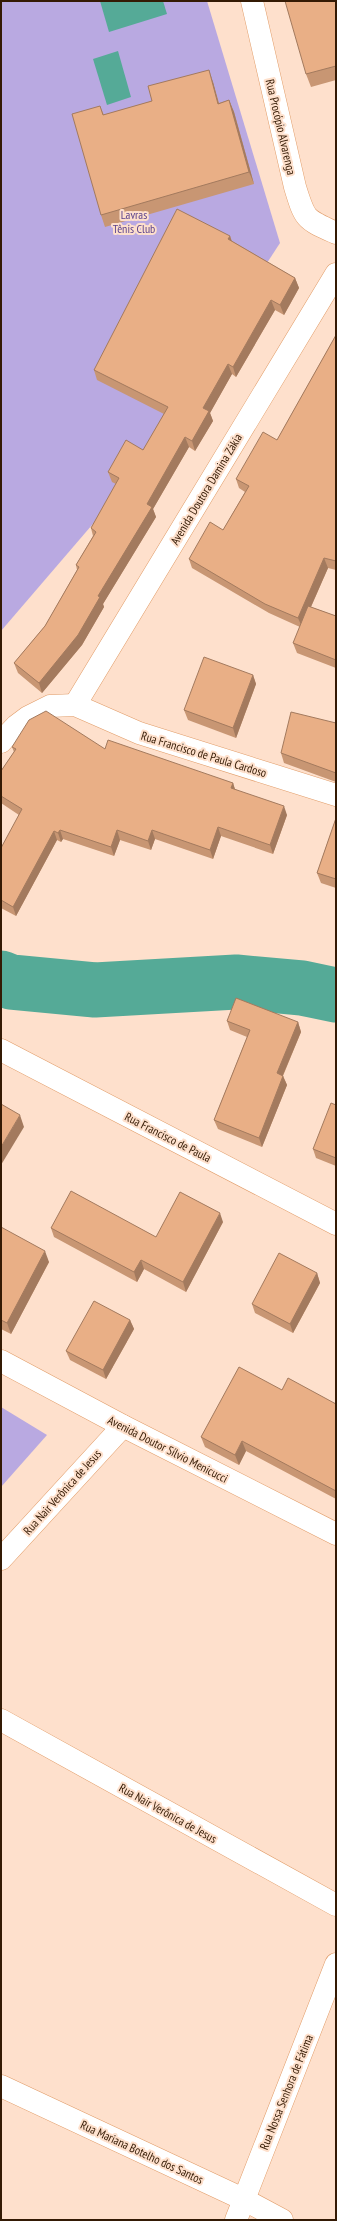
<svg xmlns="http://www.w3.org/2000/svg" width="337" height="2221" viewBox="0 0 337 2221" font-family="'PT Sans Narrow',sans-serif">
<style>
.green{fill:#b9a9e1}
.water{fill:#55aa97}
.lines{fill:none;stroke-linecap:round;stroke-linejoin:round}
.river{stroke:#55aa97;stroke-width:55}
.minor-casing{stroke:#e19c68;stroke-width:23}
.tertiary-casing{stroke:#e19c68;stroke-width:23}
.secondary-casing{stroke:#e19c68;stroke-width:23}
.minor{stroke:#fff;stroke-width:22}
.tertiary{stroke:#fff;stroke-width:22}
.secondary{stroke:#fff;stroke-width:22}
.wall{fill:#c89673}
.shaded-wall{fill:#a37a5e}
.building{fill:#e9af86;stroke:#a37a5e}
.labels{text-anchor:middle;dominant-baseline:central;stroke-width:4;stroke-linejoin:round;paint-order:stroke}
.street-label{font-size:12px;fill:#341a04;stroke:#fee0cc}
.park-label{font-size:12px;fill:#5c438d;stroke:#fee0cc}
</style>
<rect width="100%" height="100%" fill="#fee0cc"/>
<g class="green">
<polygon points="1,1 207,1 280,243 110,504 1,631"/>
<polygon points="1,1407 47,1435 1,1487"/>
</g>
<g class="water">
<polygon points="100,1 163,1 167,14 109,32"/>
<polygon points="118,51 131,97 107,105 93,59"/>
</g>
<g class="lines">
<polyline class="river" points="1,978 11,982 95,990 236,982 302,988 336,995"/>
<g class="minor-casing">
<g id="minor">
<path d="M252 1 295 187C305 220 305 219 336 233"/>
<polyline points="75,705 336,274"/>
<polyline points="1,742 16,726 28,717 50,706 75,705 139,733 336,795"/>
<polyline points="1,1050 336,1224"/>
<polyline points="1,1559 123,1426"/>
<polyline points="1,1720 336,1905"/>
<polyline points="1,2086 243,2199 282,2220"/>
</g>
</g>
<g class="tertiary-casing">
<polyline id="tertiary" points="236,2220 336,1964"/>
</g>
<g class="secondary-casing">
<polyline id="secondary" points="1,1361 123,1426 336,1534"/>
</g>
<use href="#minor" class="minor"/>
<use href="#tertiary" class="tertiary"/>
<use href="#secondary" class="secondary"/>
</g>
<g class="wall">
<polygon points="336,1 336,80 311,87 306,74"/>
<polygon points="213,82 219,103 229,100 234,112 254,184 105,227 101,215 100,106 104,115 152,101"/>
<polygon points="230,236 232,241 295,278 299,288 284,315 275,310 236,377 232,374 210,413 213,421 195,451 189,447 153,509 156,517 103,604 104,607 82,645 42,693 18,673 14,663 45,626 77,570 76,565 93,536 91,528 116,484 112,482 108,472 143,450 164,414 97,380 94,370"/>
<polygon points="336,335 336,570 328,568 311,607 336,616 336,668 297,653 293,643 300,627 269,613 192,568 189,559 223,530 245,492 239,488 236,479 277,440"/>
<polygon points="253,675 256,684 236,738 188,720 184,710"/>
<polygon points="336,723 336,782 284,763 281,753"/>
<polygon points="12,747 105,749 233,783 235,789 287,815 273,854 221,836 213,859 155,839 151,850 120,840 114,856 63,839 61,842 57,840 16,916 1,908 1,848 19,815 1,803 1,771 14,752"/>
<polygon points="336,818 336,888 321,883 317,873"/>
<polygon points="227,1021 298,1022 301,1032 283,1076 287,1085 262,1147 218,1129 214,1120 247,1037 230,1030"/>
<polygon points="336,1105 336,1166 316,1158 313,1149"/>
<polygon points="223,1222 186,1292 144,1269 137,1282 54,1237 51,1228 156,1237"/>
<polygon points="1,1227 49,1262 11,1334 1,1329"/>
<polygon points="317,1273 320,1283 293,1333 255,1313 252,1304"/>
<polygon points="130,1320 134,1329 106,1379 70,1360 66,1351"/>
<polygon points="282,1390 336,1404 336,1499 246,1451 239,1465 205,1447 201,1437"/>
</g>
<g class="shaded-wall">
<polygon points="209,70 213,82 222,116 218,104"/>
<polygon points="229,100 234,112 254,184 249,172"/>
<polygon points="230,236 233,246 228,239"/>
<polygon points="295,278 299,288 284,315 280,305"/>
<polygon points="271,300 275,310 236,377 233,367"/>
<polygon points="228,364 232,374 210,413 213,421 195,451 192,441 203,408"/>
<polygon points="185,437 189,447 153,509 156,517 103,604 104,607 82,645 42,693 39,683 98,596 147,504"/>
<polygon points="324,558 328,568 302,627 298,618"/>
<polygon points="253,675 256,684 236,738 233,728"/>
<polygon points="233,783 236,793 231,788"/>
<polygon points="284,806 287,815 273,854 270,845"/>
<polygon points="218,827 221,836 213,859 210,850"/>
<polygon points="60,830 63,839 61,842 58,833"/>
<polygon points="117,830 120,840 114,856 111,847"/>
<polygon points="152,830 155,839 151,850 148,841"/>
<polygon points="54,831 57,840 16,916 13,907"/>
<polygon points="298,1022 301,1032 280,1082 277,1073"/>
<polygon points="283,1076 287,1085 262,1147 259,1138"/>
<polygon points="20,1115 24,1127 1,1165 1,1147"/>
<polygon points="220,1213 223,1222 186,1292 183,1282"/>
<polygon points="45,1251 49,1262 11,1334 7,1323"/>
<polygon points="141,1260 144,1269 137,1282 134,1272"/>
<polygon points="317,1273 320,1283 293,1333 290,1324"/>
<polygon points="130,1320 134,1329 106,1379 103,1370"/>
<polygon points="242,1441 246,1451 239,1465 235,1455"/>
</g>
<g class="building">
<polygon points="285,1 336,1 336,66 306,74"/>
<polygon points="209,70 218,104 229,100 249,172 101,215 72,114 100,106 103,115 152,101 148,86"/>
<polygon points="177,209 230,236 228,239 295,278 280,305 271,300 233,367 228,364 203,408 209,411 192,441 185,437 147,504 152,507 98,596 100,597 78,635 39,683 14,663 45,626 79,567 76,565 96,532 91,528 119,478 108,472 126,440 143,450 168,407 94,370"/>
<polygon points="336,335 336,561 324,558 298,618 265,604 189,559 210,522 223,530 249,486 236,479 263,432 277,440"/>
<polygon points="308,606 336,616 336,660 293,643"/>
<polygon points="204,657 253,675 233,728 184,710"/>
<polygon points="46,711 105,749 108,740 233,783 231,788 284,806 270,845 218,827 210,850 152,830 148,841 117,830 111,847 60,830 58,833 54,831 13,907 1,900 1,848 22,809 1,796 1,771 16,749 12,747 29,720"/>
<polygon points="291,712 336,723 336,773 281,753"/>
<polygon points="336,818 336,879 317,873"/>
<polygon points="236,998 298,1022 277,1073 283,1076 259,1138 214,1120 250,1030 227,1021"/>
<polygon points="331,1103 336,1105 336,1158 313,1149"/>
<polygon points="1,1104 20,1115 1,1147"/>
<polygon points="71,1191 156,1237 180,1192 220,1213 183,1282 141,1260 134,1272 51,1228"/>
<polygon points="1,1227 45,1251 7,1323 1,1320"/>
<polygon points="279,1253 317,1273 290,1324 252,1304"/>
<polygon points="94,1301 130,1320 103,1370 66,1351"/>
<polygon points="239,1367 282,1390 288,1378 336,1404 336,1491 242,1441 235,1455 201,1437"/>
</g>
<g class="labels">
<g class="street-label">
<text transform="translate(281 127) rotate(77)">Rua Procópio Alvarenga</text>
<text transform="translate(206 489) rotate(-59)">Avenida Doutora Damina Zákia</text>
<text transform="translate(204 754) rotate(17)">Rua Francisco de Paula Cardoso</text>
<text transform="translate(168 1137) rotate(27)">Rua Francisco de Paula</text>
<text transform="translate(168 1449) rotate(27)">Avenida Doutor Sílvio Menicucci</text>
<text transform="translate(62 1492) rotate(-48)">Rua Nair Verônica de Jesus</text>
<text transform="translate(168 1813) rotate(29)">Rua Nair Verônica de Jesus</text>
<text transform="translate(286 2092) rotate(-68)">Rua Nossa Senhora de Fátima</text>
<text transform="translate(142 2152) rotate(25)">Rua Mariana Botelho dos Santos</text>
</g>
<g class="park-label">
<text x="134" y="214">Lavras<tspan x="134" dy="14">Tênis Club</tspan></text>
</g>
</g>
<rect width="337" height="2221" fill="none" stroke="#341a04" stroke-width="4"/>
</svg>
